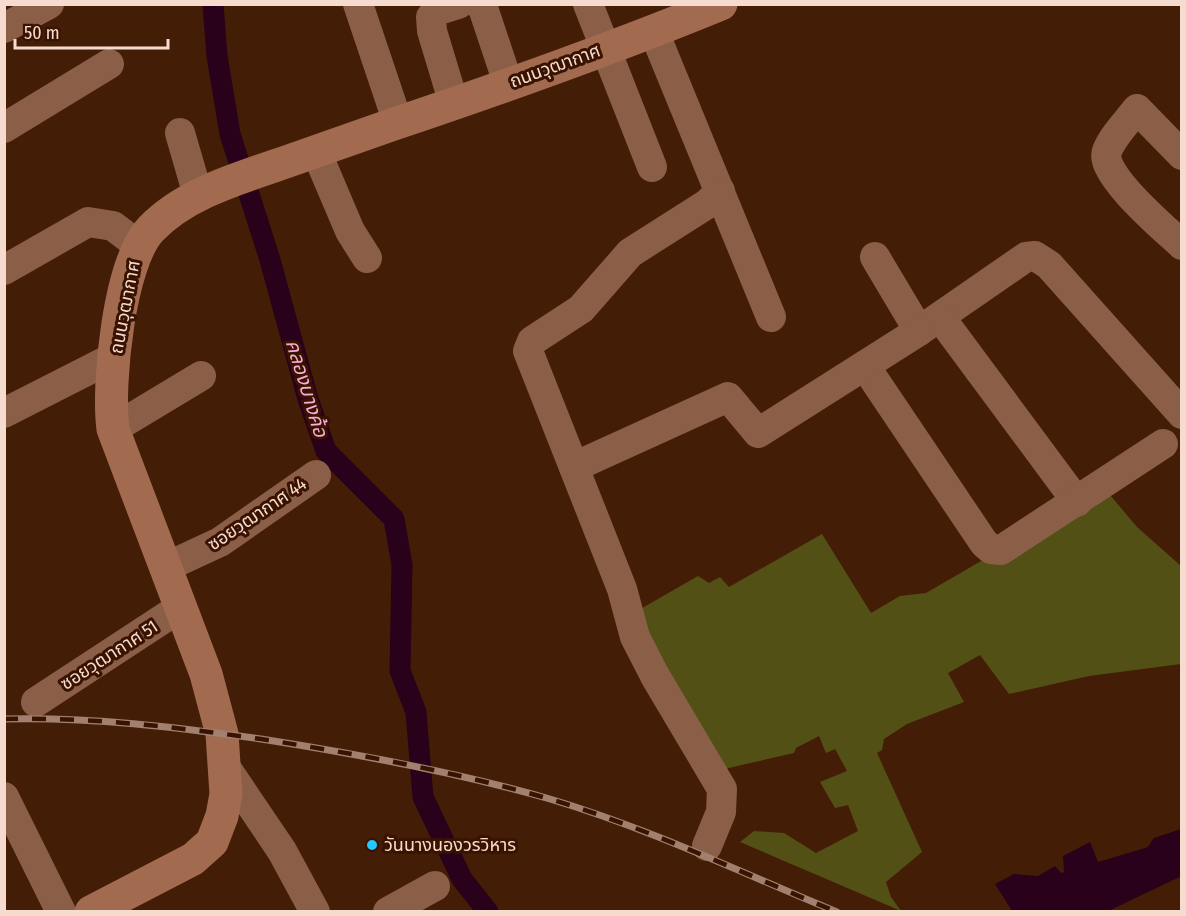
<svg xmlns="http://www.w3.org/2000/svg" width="1186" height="916" viewBox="0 0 1186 916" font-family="'Fira Sans Condensed','Noto Sans Thai',sans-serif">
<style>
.green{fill:#535016}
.water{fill:#2a011a}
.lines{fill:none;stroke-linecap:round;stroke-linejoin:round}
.canal{stroke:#2a011a;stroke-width:21}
.river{stroke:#2a011a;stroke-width:36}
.minor{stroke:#8b5e48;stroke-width:30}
.major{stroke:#a26b4f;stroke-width:33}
.rail-casing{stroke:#a1806f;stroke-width:7}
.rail{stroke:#391300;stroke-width:4.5;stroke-dasharray:14;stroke-linecap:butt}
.poi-dot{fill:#24c9fe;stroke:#391300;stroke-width:2}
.labels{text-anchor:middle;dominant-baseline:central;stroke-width:6;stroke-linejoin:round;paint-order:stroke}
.street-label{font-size:18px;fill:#f6dbcf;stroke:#391300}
.poi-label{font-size:18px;fill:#f6dbcf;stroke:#391300;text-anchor:start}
.water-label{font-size:20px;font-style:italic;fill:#f8abd4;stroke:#391300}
</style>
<rect width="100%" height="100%" fill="#441d07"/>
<polygon class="green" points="1105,489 1137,527 1181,566 1181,664 1089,676 1009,694 980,655 948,673 964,702 907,724 884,739 882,750 877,753 922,852 886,882 891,897 901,911 740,842 754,831 784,833 816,853 858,831 848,805 835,808 820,782 847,771 835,749 826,753 819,736 796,748 794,753 720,770 637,611 698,576 709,583 720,577 729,587 822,534 871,613 900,596 926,593"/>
<polygon class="water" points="1181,829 1181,873 1169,879 1155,864 1143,865 1134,873 1132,896 1100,911 1012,911 995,884 1014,874 1038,876 1055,866 1061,873 1064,872 1063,856 1090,842 1098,862 1148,847 1154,838"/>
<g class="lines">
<polyline class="canal" points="213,4 217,56 230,134 270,260 308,399 326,451 394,519 402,565 400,671 416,712 423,797 462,879 488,912"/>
<polyline class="river" points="1074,912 1100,895 1182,856"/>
<g class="minor">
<polyline points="358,4 398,123"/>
<polyline points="479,4 483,8 508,83"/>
<polyline points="588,4 652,167"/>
<polyline points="4,28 49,4"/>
<polyline points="654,32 771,317"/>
<polyline points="454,104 432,31 431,17 436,11 458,4"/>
<polyline points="4,128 109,64"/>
<polyline points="180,133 198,195"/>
<polyline points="316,151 350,231 367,258"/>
<path d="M1182 155 1137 109C1127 122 1113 136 1107 151 1098 173 1165 229 1182 245"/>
<polyline points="875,257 919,331 1026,257 1035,256 1049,265 1182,414"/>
<polyline points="4,270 88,222 113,226 138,245"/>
<polyline points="940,317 1077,502"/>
<polyline points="865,366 984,543 991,549 1001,550 1163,444"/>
<polyline points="4,413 114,357"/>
<polyline points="113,429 201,376"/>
<polyline points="574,467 728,397 758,433 919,331"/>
<polyline points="166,567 220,542 316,475"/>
<polyline points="36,702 181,607"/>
<polyline points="224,765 282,851 315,912"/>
<polyline points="4,797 61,912"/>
<polyline points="707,846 721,812 722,789 655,676 635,637 622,589 528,351 532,341 581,309 630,253 707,204 720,191"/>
<polyline points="388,912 435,886"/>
</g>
<path class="major" d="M91 912 193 859 212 842 222 816 226 794 222 734 206 674 113 429C107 385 119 262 151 229 186 193 237 179 283 163 320 150 357 137 394 124 504 87 614 48 721 4"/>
<g class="rail-casing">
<path id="rail" d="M4 719C92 717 175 727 261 739 358 754 456 772 550 799 648 828 742 873 837 912"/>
</g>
<use href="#rail" class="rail"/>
</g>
<circle class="poi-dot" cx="372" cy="845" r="6"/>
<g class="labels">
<g class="street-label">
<text transform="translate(555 66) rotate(-20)">ถนนวุฒากาศ</text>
<text transform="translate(125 307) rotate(-79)">ถนนวุฒากาศ</text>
<text transform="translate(257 514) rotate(-34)">ซอยวุฒากาศ 44</text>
<text transform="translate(109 655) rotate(-33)">ซอยวุฒากาศ 51</text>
</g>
<g class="poi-label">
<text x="384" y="845">วันนางนองวรวิหาร</text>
</g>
<g class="water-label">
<text transform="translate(307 388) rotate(73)">คลองบางค้อ</text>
</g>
</g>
<rect width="1186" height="916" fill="none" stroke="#f6dbcf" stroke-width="12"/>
<path d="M15 39v9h153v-9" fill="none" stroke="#f6dbcf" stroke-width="3"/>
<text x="24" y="39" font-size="18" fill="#f6dbcf" stroke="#391300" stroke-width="4.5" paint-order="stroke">50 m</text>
</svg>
